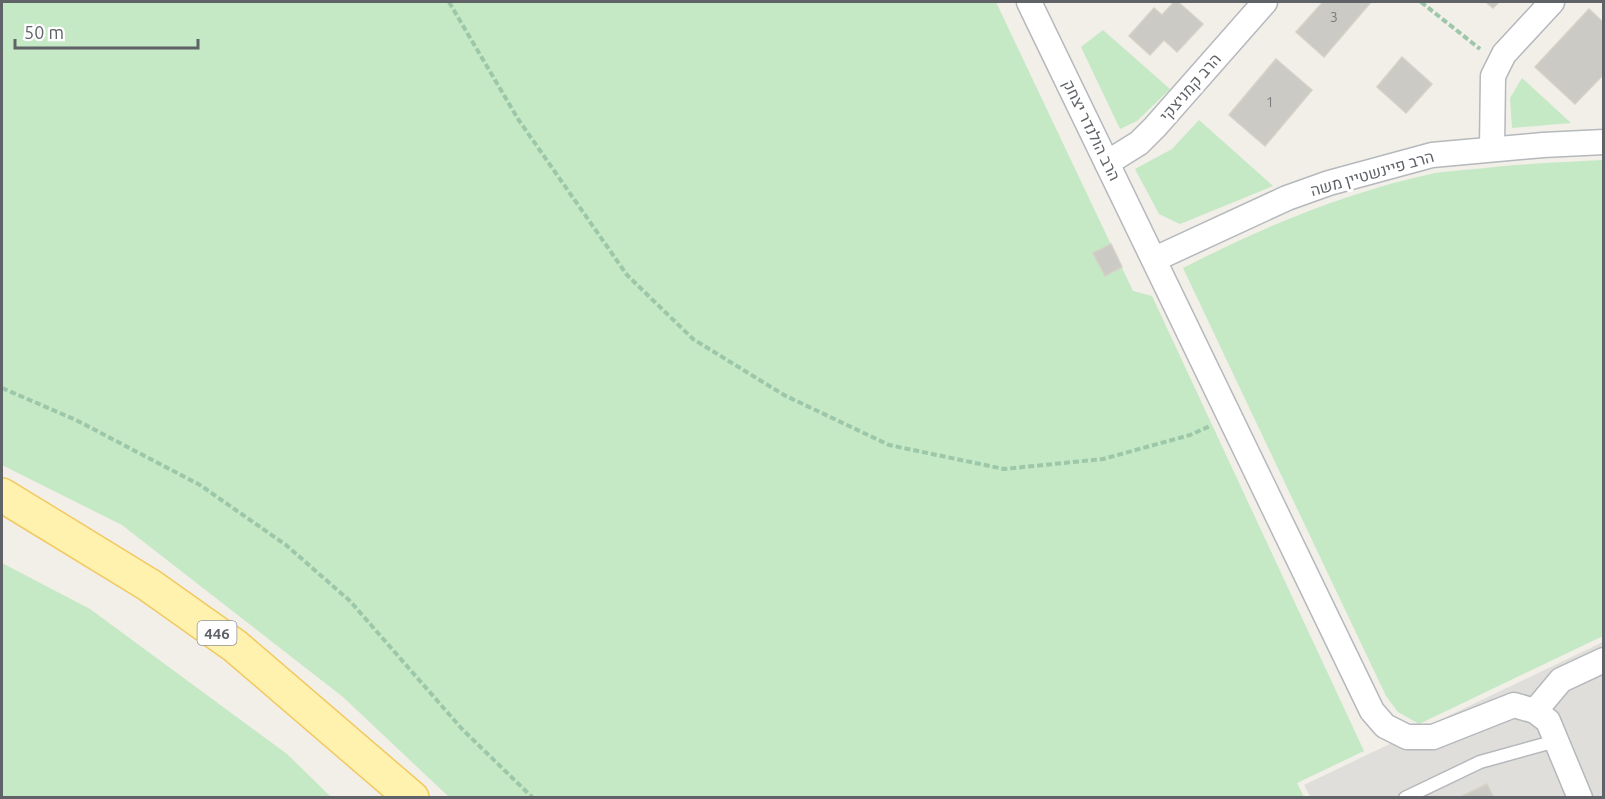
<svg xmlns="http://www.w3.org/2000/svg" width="1605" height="799" viewBox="0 0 1605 799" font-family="Ubuntu,Heebo,sans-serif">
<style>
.industrial{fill:#e0deda}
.green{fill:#c5e8c5}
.building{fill:#cccac5;stroke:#d6d1c6;stroke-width:1.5}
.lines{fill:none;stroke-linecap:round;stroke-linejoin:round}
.lane-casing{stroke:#b5b8bc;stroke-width:15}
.street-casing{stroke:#b5b8bc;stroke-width:27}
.primary-casing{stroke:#f2c960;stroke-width:36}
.path{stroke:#9cc7a9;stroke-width:4;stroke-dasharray:6 3;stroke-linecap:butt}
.lane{stroke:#fff;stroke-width:12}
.street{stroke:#fff;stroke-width:24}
.primary{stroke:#fff2af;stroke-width:33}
.labels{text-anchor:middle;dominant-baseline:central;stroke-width:6;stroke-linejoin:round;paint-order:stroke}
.number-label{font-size:14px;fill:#7a7d7f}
.shield{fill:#fff;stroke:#8f9295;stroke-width:1.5}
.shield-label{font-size:15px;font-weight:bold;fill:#5f6368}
.street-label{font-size:16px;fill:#5f6368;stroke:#fff}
</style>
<rect width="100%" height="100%" fill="#f1efe8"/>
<polygon class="industrial" points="1603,642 1603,797 1311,798 1304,785"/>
<g class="green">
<polygon points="2,2 996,2 1133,291 1152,296 1364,751 1297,783 1304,797 449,797 343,697 122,525 2,465"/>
<polygon points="1103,30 1170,89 1137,121 1120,129 1081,47"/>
<polygon points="1522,78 1571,123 1512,128 1510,98"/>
<polygon points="1199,120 1273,186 1180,224 1159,214 1135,169 1172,149"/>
<path d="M1603 160V636L1419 724 1398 712 1386 696 1183 268C1263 227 1346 192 1435 173 1448 171 1462 170 1476 169 1518 164 1561 162 1603 160Z"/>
<polygon points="2,563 90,609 287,754 331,797 2,797"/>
</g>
<g class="building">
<polygon points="1174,2 1178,2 1203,24 1177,52 1164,40 1150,55 1129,36 1154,8 1162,15"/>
<polygon points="1323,2 1371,2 1324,57 1296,32"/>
<polygon points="1486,2 1499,2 1493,8"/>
<polygon points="1589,9 1604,23 1604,74 1575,104 1535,67"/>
<polygon points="1402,57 1432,84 1406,113 1377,87"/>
<polygon points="1276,59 1312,90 1265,146 1229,115"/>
<polygon points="1111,244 1122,267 1105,276 1093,253"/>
<polygon points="1487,784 1494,798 1458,798"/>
</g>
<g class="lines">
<g class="lane-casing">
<polyline id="lane" points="1405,798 1480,762 1556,741"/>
</g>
<g class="street-casing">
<g id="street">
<polyline points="1029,2 1372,711 1385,726 1407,737 1433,737 1514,705 1535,711 1548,721 1580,798"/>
<polyline points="1492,149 1493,76 1504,54 1552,2"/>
<polyline points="1107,163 1139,143 1155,127 1265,2"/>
<polyline points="1155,259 1287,198 1329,183 1432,155 1543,145 1604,142"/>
<polyline points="1535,711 1561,680 1604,660"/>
</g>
</g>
<g class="primary-casing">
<polyline id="primary" points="2,495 149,585 235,646 412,798"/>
</g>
<g class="path">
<polyline points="449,2 518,119 627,275 693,339 784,395 889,445 1004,469 1103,459 1190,435 1210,426"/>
<polyline points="1421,2 1480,49"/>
<polyline points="2,388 76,420 200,485 286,545 350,601 462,729 533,798"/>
</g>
<use href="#lane" class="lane"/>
<use href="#street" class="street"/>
<use href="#primary" class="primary"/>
</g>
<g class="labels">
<g class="number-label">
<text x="1334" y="17">3</text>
<text x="1270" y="102">1</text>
</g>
<rect class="shield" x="197.5" y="621" width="39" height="24" rx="4.5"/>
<g class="shield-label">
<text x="217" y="633">446</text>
</g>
<g class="street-label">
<text transform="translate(1190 87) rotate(-49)">הרב קמניצקי</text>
<text transform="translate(1092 130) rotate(64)">הרב הולנדר יצחק</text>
<text transform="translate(1372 173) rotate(-16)">הרב פיינשטיין משה</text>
</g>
</g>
<rect width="1605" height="799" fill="none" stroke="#5f6368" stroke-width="6"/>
<path d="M15 39v9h183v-9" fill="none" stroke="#5f6368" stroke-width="3"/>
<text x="24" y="39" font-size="18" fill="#5f6368" stroke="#ffffff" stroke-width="4.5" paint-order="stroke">50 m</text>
</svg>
